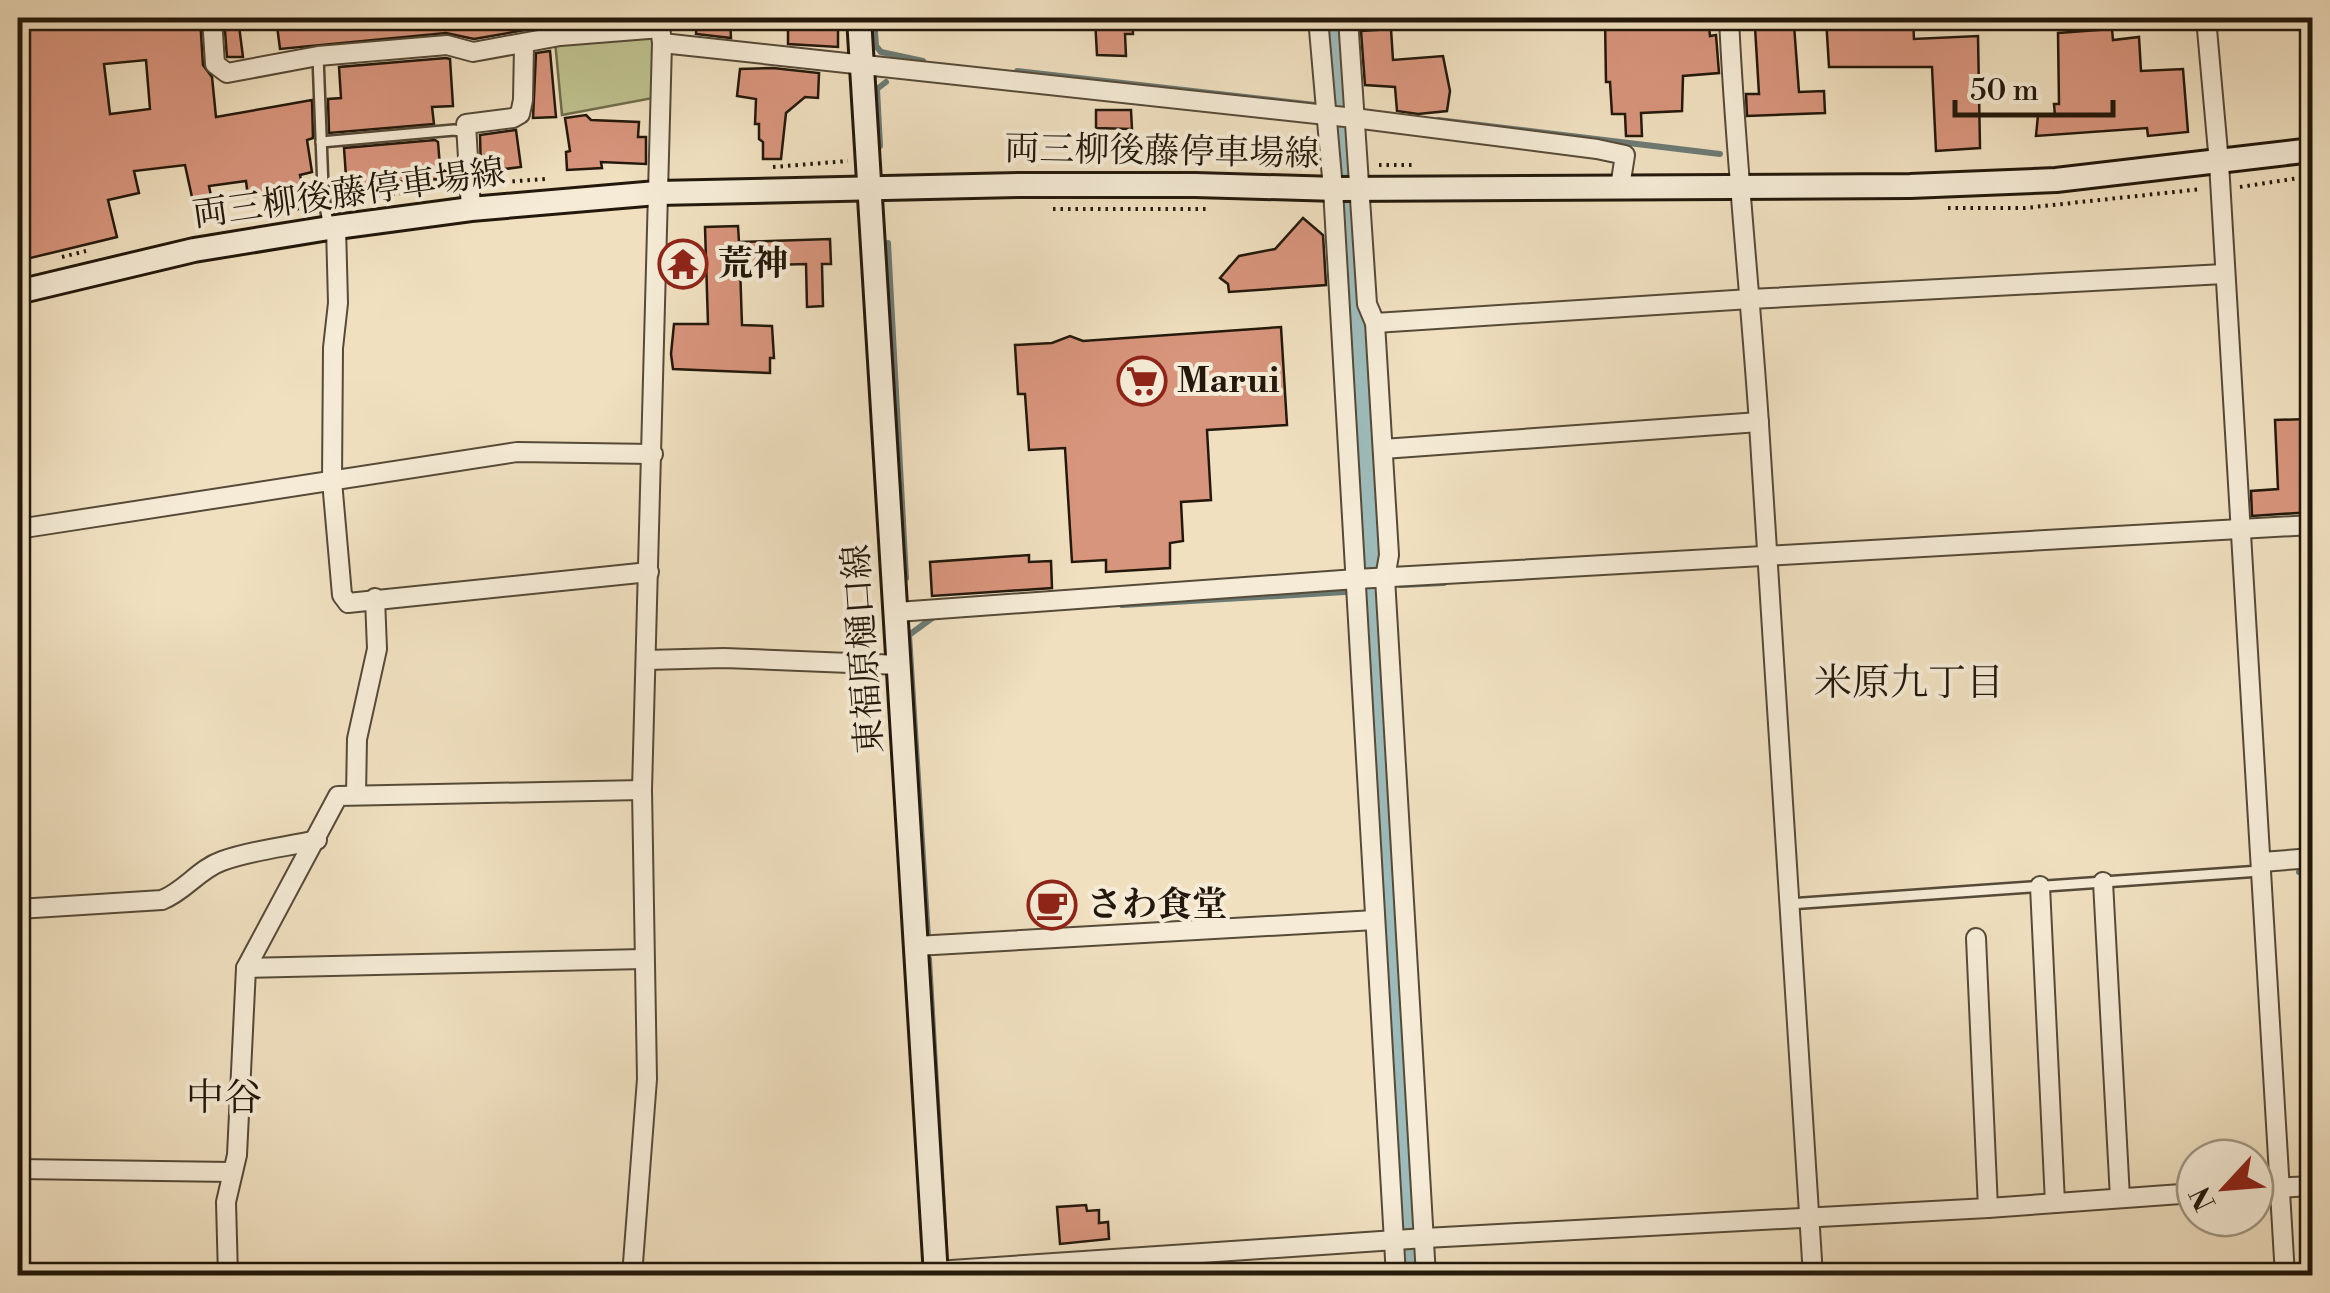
<svg xmlns="http://www.w3.org/2000/svg" width="2330" height="1293" viewBox="0 0 2330 1293" font-family="'Libre Bodoni','Noto Serif JP',serif">
<style>
.green{fill:#bec18e;stroke:#706c4c;stroke-width:2.5}
.lines{fill:none;stroke-linecap:round;stroke-linejoin:round}
.stream{stroke:#6c7a74;stroke-width:6}
.river{stroke:#9dbbba;stroke-width:38}
.building{fill:#d8957d;stroke:#23180b;stroke-width:2.5;fill-rule:evenodd}
.lane-casing{stroke:#564a38;stroke-width:14}
.street-casing{stroke:#564a38;stroke-width:22}
.secondary-casing{stroke:#23180b;stroke-width:28}
.path{stroke:#23180b;stroke-width:4;stroke-dasharray:2.5 5;stroke-linecap:butt}
.lane{stroke:#f5ebd6;stroke-width:9}
.street{stroke:#f5ebd6;stroke-width:18}
.secondary{stroke:#f5ebd6;stroke-width:22}
.labels{text-anchor:middle;dominant-baseline:central;stroke-width:8;stroke-linejoin:round;paint-order:stroke}
.street-label{font-size:35px;fill:#23180b;stroke:#f5ebd6}
.poi-label{font-size:35px;font-weight:bold;fill:#23180b;stroke:#f5ebd6;text-anchor:start}
.neighbourhood-label{font-size:38px;fill:#23180b;stroke:#f5ebd6}
</style>
<rect width="100%" height="100%" fill="#f0e0c0"/>
<filter id="stains"><feTurbulence type="fractalNoise" baseFrequency=".002" numOctaves="4"/><feColorMatrix values="0 0 0 0 .2 0 0 0 0 .09 0 0 0 0 .02 0 0 0 .5 -.17"/></filter>
<radialGradient id="worn" r=".72"><stop offset=".6" stop-color="#630" stop-opacity="0"/><stop offset="1" stop-color="#630" stop-opacity=".3"/></radialGradient>
<polygon class="green" points="656,34 653,98 562,115 555,41"/>
<g class="lines">
<g class="stream">
<polyline points="874,18 876,46 881,52 923,61"/>
<polyline points="1017,71 1315,105"/>
<polyline points="1438,120 1720,154"/>
<polyline points="880,146 877,89 886,82"/>
<polyline points="888,243 906,578"/>
<polyline points="1401,585 1444,583"/>
<polyline points="1122,605 1345,592"/>
<polyline points="2299,872 2312,871"/>
<polyline points="928,938 909,635 935,616"/>
<polyline points="929,959 945,1243"/>
</g>
<polyline class="river" points="1333,18 1414,1276"/>
</g>
<g class="building">
<path d="M52 18H200L203 65 212 77 216 117 312 100 313 138 307 140 312 172 300 175 304 194 278 199 277 193 248 197 246 181 209 186 215 216 197 220 185 165 134 171 139 193 108 200 117 237 18 261V23L52 22ZM146 60 150 109 110 114 104 64Z"/>
<polygon points="224,18 238,18 243,57 227,57"/>
<polygon points="276,18 547,18 548,26 474,39 446,33 280,49"/>
<polygon points="697,18 730,18 731,38 696,34"/>
<polygon points="788,18 838,18 838,47 788,44"/>
<polygon points="1095,18 1132,18 1133,34 1125,34 1126,56 1097,55"/>
<polygon points="1605,18 1708,18 1710,36 1716,35 1719,73 1683,76 1682,111 1641,113 1642,136 1626,136 1625,114 1612,114 1610,82 1606,82"/>
<polygon points="1826,18 1913,18 1914,39 1978,36 1980,148 1936,151 1932,67 1829,67"/>
<polygon points="1794,25 1799,92 1824,91 1825,113 1747,116 1746,94 1759,94 1755,27"/>
<polygon points="1391,29 1393,60 1443,56 1450,91 1447,111 1418,114 1397,111 1395,87 1365,85 1361,31"/>
<polygon points="2112,29 2113,40 2139,37 2141,71 2183,69 2188,132 2148,136 2147,128 2036,136 2038,115 2055,116 2054,104 2059,104 2058,33"/>
<polygon points="550,51 556,117 533,118 536,53"/>
<polygon points="446,58 450,59 453,106 432,107 434,124 329,133 328,99 341,98 339,67"/>
<polygon points="773,68 819,73 818,98 805,97 786,113 781,159 763,159 763,142 759,139 759,124 755,124 756,99 737,96 740,69"/>
<polygon points="1096,110 1131,110 1132,129 1096,128"/>
<polygon points="586,115 591,120 639,122 638,137 646,137 646,164 601,162 602,168 567,170 566,152 570,151 565,118"/>
<polygon points="516,130 521,167 481,172 480,135"/>
<polygon points="435,140 438,142 441,179 376,183 376,189 347,191 344,148"/>
<polygon points="1303,218 1323,235 1326,285 1229,292 1228,284 1220,278 1239,256 1275,249"/>
<polygon points="738,226 739,242 830,239 831,264 822,264 823,306 807,307 806,264 740,266 742,325 772,326 774,358 770,358 770,373 673,369 671,354 674,324 708,324 705,227"/>
<polygon points="1281,327 1287,425 1207,430 1211,500 1181,502 1183,541 1170,543 1170,568 1106,572 1106,560 1072,562 1065,448 1029,450 1025,394 1018,394 1015,345 1052,343 1070,336 1083,341"/>
<polygon points="2307,419 2312,512 2252,516 2251,491 2278,489 2275,420"/>
<polygon points="1029,555 1029,562 1051,561 1052,588 932,596 930,562"/>
<polygon points="1086,1205 1087,1211 1099,1210 1099,1223 1108,1222 1109,1239 1060,1244 1057,1207"/>
</g>
<g class="lines">
<g class="lane-casing">
<g id="lane">
<polyline points="318,56 323,189 328,225"/>
<polyline points="321,142 454,130 467,132"/>
<polyline points="1789,904 2260,871"/>
</g>
</g>
<g class="street-casing">
<g id="street">
<polyline points="212,18 215,64 227,73 318,56 447,45 473,52 560,36 661,28"/>
<polyline points="1318,18 1333,189 1396,1276"/>
<polyline points="1348,18 1367,304 1375,323 1389,555 1385,578 1426,1276"/>
<path d="M1729 18C1735 153 1750 288 1759 424 1777 708 1795 992 1813 1276"/>
<polyline points="2206,18 2219,163 2285,1276"/>
<polyline points="662,43 1354,118 1597,149 1625,155 1620,187"/>
<polyline points="471,209 466,124 513,118 520,114 523,100 524,45"/>
<polyline points="336,227 338,303 333,348 332,481 342,595 348,603 649,572"/>
<polyline points="1375,323 1750,299 2224,274"/>
<polyline points="1383,449 1759,422"/>
<polyline points="18,529 517,452 653,454"/>
<polyline points="897,612 1356,579 2312,525"/>
<polyline points="646,660 724,658 900,665"/>
<polyline points="356,795 357,739 377,649 375,598"/>
<polyline points="2262,862 2312,858"/>
<polyline points="2103,882 2120,1198"/>
<polyline points="2040,886 2055,1203"/>
<path d="M18 909 162 900C185 891 199 869 222 861 252 850 286 847 317 840"/>
<polyline points="1976,938 1988,1208"/>
<polyline points="916,946 1375,920"/>
<polyline points="246,968 644,959"/>
<polyline points="18,1169 232,1172"/>
<polyline points="2255,1189 2312,1186"/>
<polyline points="936,1271 1425,1238 1988,1208 2195,1193"/>
<polyline points="228,1276 226,1202 237,1155 246,968 338,796 642,790"/>
<polyline points="632,1276 647,1079 642,790 662,43 659,18"/>
</g>
</g>
<g class="secondary-casing">
<g id="secondary">
<polyline points="859,18 936,1276"/>
<polyline points="18,292 194,250 329,228 471,209 657,193 1020,185 1195,185 1337,189 1910,186 2056,180 2312,150"/>
</g>
</g>
<g class="path">
<polyline points="1379,165 1414,165"/>
<polyline points="773,167 848,161"/>
<polyline points="490,183 545,179"/>
<polyline points="2240,187 2312,176"/>
<polyline points="340,201 450,187"/>
<polyline points="1948,208 2025,208 2202,189"/>
<polyline points="1053,209 1209,209"/>
<polyline points="252,216 312,206"/>
<polyline points="62,257 86,251"/>
</g>
<use href="#lane" class="lane"/>
<use href="#street" class="street"/>
<use href="#secondary" class="secondary"/>
</g>
<defs>
<g id="temple-ring" transform="scale(2.5)"><circle r="9.5" fill="#f5ebd6" stroke="#8f2418" stroke-width="1.5"/><path d="M0-6L5-2H3V0L6.5 2.5H4V6H1.5V3h-3V6H-4V2.5H-6.5L-3 0V-2H-5Z" fill="#8f2418"/></g>
<g id="supermarket-ring" transform="scale(2.5)"><circle r="9.5" fill="#f5ebd6" stroke="#8f2418" stroke-width="1.5"/><path d="M-6-5.5h2.5l.6 2H6L4.5 2H-2.5L-4.4-4H-6ZM-1.5 3.2a1.3 1.3 0 1 0 .1 0ZM3 3.2a1.3 1.3 0 1 0 .1 0Z" fill="#8f2418"/></g>
<g id="cafe-ring" transform="scale(2.5)"><circle r="9.5" fill="#f5ebd6" stroke="#8f2418" stroke-width="1.5"/><path d="M-5.5-4.5H6V0H3Q3 3.5 0 3.5H-2.5Q-5.5 3.5-5.5 0ZM3-3.2v2h1.7v-2ZM-6 4.5H4V6H-6Z" fill="#8f2418"/></g>
</defs>
<g fill-rule="evenodd">
<use href="#temple-ring" x="683" y="264"/>
<use href="#supermarket-ring" x="1142" y="381"/>
<use href="#cafe-ring" x="1052" y="905"/>
</g>
<g class="labels">
<g class="street-label">
<text transform="translate(1162 152) rotate(1)">両三柳後藤停車場線</text>
<text transform="translate(349 194) rotate(-8)">両三柳後藤停車場線</text>
<text transform="translate(864 649) rotate(-94)">東福原樋口線</text>
</g>
<g class="poi-label">
<text x="718" y="264">荒神</text>
<text x="1177" y="381">Marui</text>
<text x="1087" y="905">さわ食堂</text>
</g>
<g class="neighbourhood-label">
<text x="1909" y="683">米原九丁目</text>
<text x="224" y="1098">中谷</text>
</g>
</g>
<rect width="2330" height="1293" fill="none" stroke="#f0e0c0" stroke-width="60"/>
<rect x="20" y="20" width="2290" height="1253" fill="none" stroke="#23180b" stroke-width="5"/>
<rect x="30" y="30" width="2270" height="1233" fill="none" stroke="#23180b" stroke-width="2.5"/>
<g transform="translate(2225 1188) rotate(244)"><circle r="48" fill="#f5ebd6" stroke="#a19785" stroke-width="2.5"/>
<path d="M0-8L18 38L0 25L-18 38Z" fill="#8f2418"/>
<text y="-15" font-size="28" font-weight="bold" text-anchor="middle" fill="#23180b">N</text>
</g>
<path d="M1955 100v15h158v-15" fill="none" stroke="#23180b" stroke-width="5"/>
<text x="1970" y="100" font-size="30" fill="#23180b" stroke="#f5ebd6" stroke-width="8" paint-order="stroke">50 m</text>
<rect width="100%" height="100%" filter="url(#stains)"/>
<rect width="100%" height="100%" fill="url(#worn)"/>
</svg>
